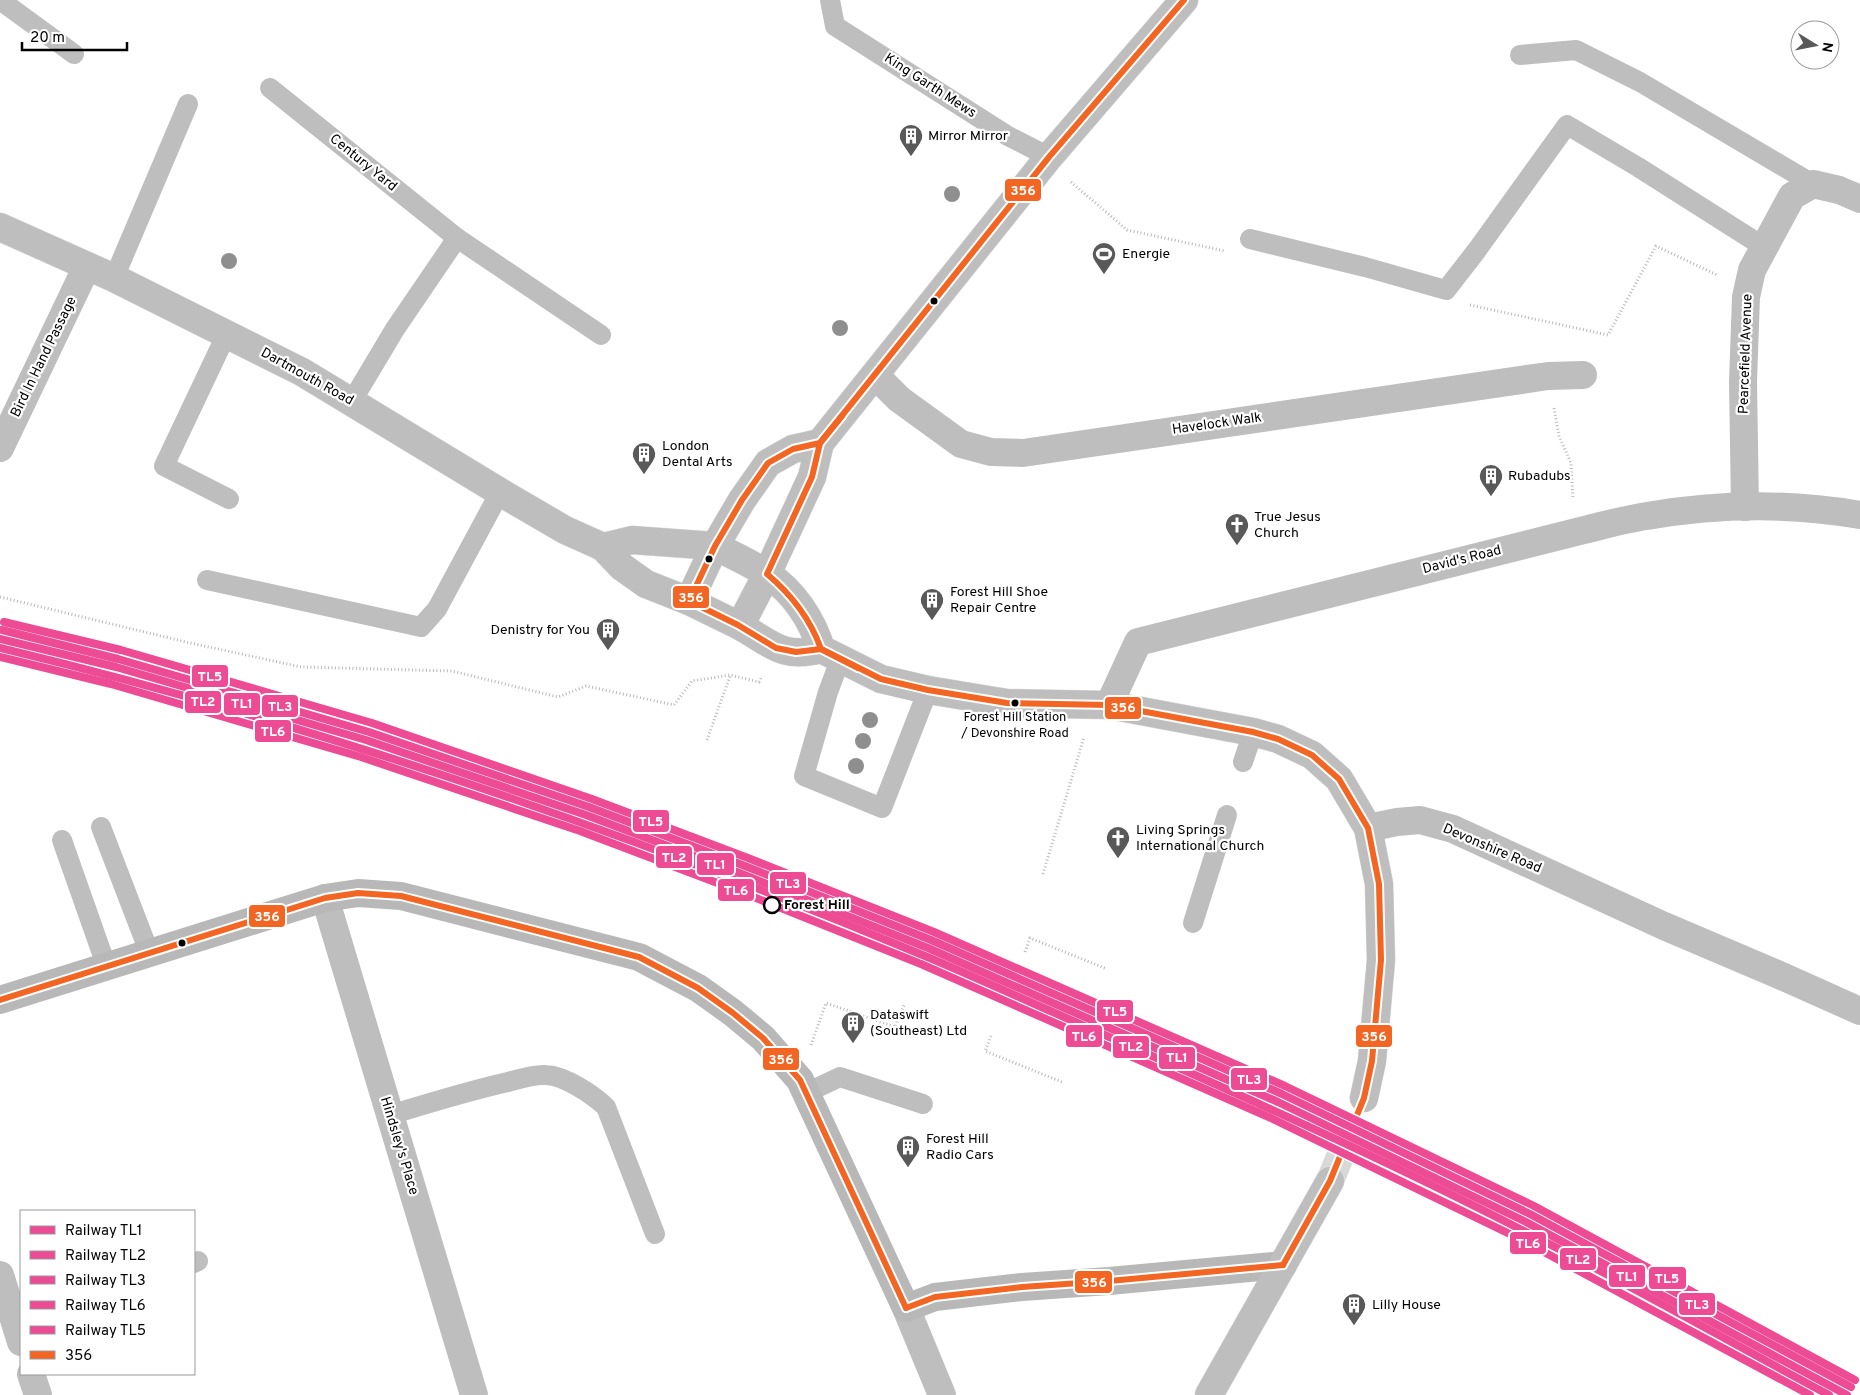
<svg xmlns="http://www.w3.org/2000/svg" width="1860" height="1395" viewBox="0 0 1860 1395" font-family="Overpass,sans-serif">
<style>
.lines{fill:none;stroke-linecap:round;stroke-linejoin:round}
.trunk-tunnel{stroke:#d9d9d9;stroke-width:28;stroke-dasharray:28 14;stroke-linecap:butt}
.primary-casing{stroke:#dbdbdb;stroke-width:29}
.trunk-casing{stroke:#dbdbdb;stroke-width:29}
.path{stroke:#b9b9b9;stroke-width:3;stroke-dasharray:1 2.5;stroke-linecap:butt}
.service{stroke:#bebebe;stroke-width:20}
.minor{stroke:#bebebe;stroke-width:28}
.tertiary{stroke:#bebebe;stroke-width:28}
.secondary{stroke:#b8b8b8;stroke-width:28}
.primary{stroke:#bebebe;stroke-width:28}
.trunk{stroke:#bebebe;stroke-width:28}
.bus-1-casing{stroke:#fff;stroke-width:10}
.bus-1{stroke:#f26522;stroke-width:6}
.rail-1-casing{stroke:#fff;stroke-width:11}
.rail-2-casing{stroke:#fff;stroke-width:11}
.rail-3-casing{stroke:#fff;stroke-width:11}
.rail-4-casing{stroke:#fff;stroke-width:11}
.rail-5-casing{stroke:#fff;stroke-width:11}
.rail-1{stroke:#ee4b95;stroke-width:8}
.rail-2{stroke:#ee4b95;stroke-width:8}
.rail-3{stroke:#ee4b95;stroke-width:8}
.rail-4{stroke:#ee4b95;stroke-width:8}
.rail-5{stroke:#ee4b95;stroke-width:8}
.tree{fill:#8f8f8f}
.bus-dot{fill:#000;stroke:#fff;stroke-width:2}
.stop-dot{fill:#fff;stroke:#000;stroke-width:2.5}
.labels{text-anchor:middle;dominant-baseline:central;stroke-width:4.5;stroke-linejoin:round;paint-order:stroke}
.bus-label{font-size:13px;fill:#000;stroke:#fff}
.street-label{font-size:14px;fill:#000;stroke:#fff}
.poi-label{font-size:14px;fill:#000;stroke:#fff;text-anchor:start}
.stop-label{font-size:14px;font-weight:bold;fill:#000;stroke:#fff;text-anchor:start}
.line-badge{stroke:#fff;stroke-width:2}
.badge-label{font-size:14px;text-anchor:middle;font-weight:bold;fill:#fff}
</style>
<rect width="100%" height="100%" fill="#fff"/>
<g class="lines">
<polyline class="trunk-tunnel" points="1330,1181 1364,1098"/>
<g class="primary-casing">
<g id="primary">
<polyline points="0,227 114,278 302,372 500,492 565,530 603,547 622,567 646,584 689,601"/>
<polyline points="603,547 632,540 715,546"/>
</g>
</g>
<g class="trunk-casing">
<g id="trunk">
<path d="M820 443 793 449 768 463 742 500 715 546 689 601C705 609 722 617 738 625 770 642 781 660 821 649"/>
<path d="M715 546C732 555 751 563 767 574 793 591 812 619 821 649L881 679 928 690 1007 703 1109 705 1253 732 1278 739 1312 755 1339 779 1368 828 1379 884 1381 960 1372 1061 1364 1098"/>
<polyline points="740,626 767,574 812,477 820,443 1049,157 1184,0"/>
<polyline points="1209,1395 1330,1181"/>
</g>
</g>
<g class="path">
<polyline points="1071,182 1127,230 1225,251"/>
<polyline points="1470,305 1608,335 1656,246 1717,275"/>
<polyline points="1554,408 1559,436 1571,463 1573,499"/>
<polyline points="0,597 186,642 301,667 452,671 558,697 586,686 674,705 692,681 730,675 759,682 762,676"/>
<polyline points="707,740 730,676"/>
<polyline points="1043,874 1084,737"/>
<polyline points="1025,952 1030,938 1107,969"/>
<polyline points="991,1036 985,1051 1062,1082"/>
<polyline points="811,1045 826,1003 895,1027 904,1005"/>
</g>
<g class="service">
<polyline points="0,0 74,54"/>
<polyline points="830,0 835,26 1008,136 1049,157"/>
<polyline points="1520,55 1576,50 1640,82 1813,184"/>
<polyline points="270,88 457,238"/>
<polyline points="1250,239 1365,267 1446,290 1477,250 1567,125 1638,167 1764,247"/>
<polyline points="114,278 188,104"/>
<polyline points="227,333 164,466 229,499"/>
<polyline points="352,401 395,329 457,238 601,335"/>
<polyline points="207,580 421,627 437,609 500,492"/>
<polyline points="840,660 828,692 804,776 882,808 928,690"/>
<polyline points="1243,762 1253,732"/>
<polyline points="101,827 149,952"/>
<polyline points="62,840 106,965"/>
<polyline points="1193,923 1227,815"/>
<polyline points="806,1093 840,1077 923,1104"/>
<path d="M390 1115C429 1103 468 1091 508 1082 519 1079 534 1074 546 1075 565 1076 592 1094 606 1107L655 1234"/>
<polyline points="194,1263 198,1261"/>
</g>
<g class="minor">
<polyline points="875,375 899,399 961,444 991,452 1023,453 1548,376 1583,375"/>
<polyline points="0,448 87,266"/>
<polyline points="1745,507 1743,382 1746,297 1752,270 1792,196 1813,184 1839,190 1860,199"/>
<path d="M1109 705 1138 642 1584 530C1605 525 1626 519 1647 516 1717 504 1791 503 1860 515"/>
<polyline points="325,898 474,1395"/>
<polyline points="0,1275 21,1342"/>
<polyline points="31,1374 38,1395"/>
</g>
<g class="tertiary">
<polyline points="1368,828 1397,822 1420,820 1453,829 1664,926 1777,974 1860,1011"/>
<polyline points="906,1308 942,1395"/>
</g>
<polyline class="secondary" points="0,1000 325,898 358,893 401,896 639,957 698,988 733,1013 763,1038 800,1080 906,1308 935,1297 1022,1287 1109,1281 1283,1265"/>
<use href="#primary" class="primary"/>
<use href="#trunk" class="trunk"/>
<g class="bus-1-casing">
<g id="bus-1">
<polyline points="1184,0 1049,157 820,443 793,449 768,463 742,500 715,546 689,601 738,625 776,648 796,652 821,649 881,679 928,690 1007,703 1109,705 1253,732 1278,739 1312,755 1339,779 1368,828 1379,884 1381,960 1372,1061 1364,1098 1330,1181 1283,1265"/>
<path d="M842 416 820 443 812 477 767 574C792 595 810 618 821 649L858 668"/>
<polyline points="0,1000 325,898 358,893 401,896 639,957 698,988 733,1013 763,1038 800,1080 906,1308"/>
<polyline points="906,1308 935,1297 1022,1287 1109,1281 1283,1265"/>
</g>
</g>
<use href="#bus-1" class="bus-1"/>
<g class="rail-1-casing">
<polyline id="rail-1" points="0,639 116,667 366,740 586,815 742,874 928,948 1278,1102 1526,1222 1847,1395"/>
</g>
<g class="rail-2-casing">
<path id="rail-2" d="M0 648C316 724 625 831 925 956 980 979 1034 1004 1089 1028 1234 1092 1380 1157 1522 1230 1625 1282 1726 1340 1829 1395"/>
</g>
<g class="rail-3-casing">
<polyline id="rail-3" points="2,630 118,659 369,732 589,807 745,866 931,940 1282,1094 1530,1214 1851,1387"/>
</g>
<g class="rail-4-casing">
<polyline id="rail-4" points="0,657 111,684 361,757 580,831 736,890 921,964 1271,1118 1518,1238 1810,1395"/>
</g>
<g class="rail-5-casing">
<polyline id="rail-5" points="4,622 121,650 372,723 592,799 748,858 934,932 1285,1086 1534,1206 1855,1380"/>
</g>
<use href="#rail-1" class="rail-1"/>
<use href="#rail-2" class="rail-2"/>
<use href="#rail-3" class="rail-3"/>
<use href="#rail-4" class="rail-4"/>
<use href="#rail-5" class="rail-5"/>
</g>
<g class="tree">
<circle cx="952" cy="194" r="8"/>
<circle cx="229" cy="261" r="8"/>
<circle cx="840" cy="328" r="8"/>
<circle cx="870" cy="720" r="8"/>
<circle cx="863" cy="741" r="8"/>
<circle cx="856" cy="766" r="8"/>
</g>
<defs>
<g id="building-pin" transform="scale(1.25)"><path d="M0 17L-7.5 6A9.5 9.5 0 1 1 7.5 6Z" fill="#595959" stroke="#fff"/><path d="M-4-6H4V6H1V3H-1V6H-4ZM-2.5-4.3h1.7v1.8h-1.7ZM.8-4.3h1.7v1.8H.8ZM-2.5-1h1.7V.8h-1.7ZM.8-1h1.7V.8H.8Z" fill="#fff"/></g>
<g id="stadium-pin" transform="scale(1.25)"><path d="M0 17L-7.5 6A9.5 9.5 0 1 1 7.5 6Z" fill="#595959" stroke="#fff"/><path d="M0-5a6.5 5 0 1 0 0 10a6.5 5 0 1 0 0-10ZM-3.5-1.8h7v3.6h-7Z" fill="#fff"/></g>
<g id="church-pin" transform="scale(1.25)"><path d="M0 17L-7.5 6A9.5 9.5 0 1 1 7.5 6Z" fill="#595959" stroke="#fff"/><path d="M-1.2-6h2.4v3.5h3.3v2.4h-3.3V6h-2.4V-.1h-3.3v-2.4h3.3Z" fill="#fff"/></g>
</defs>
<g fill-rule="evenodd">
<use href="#building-pin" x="911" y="136"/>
<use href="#stadium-pin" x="1104" y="254"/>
<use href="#building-pin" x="644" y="454"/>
<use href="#building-pin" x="1491" y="476"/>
<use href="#church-pin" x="1237" y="525"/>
<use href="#building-pin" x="932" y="600"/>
<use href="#building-pin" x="608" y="630"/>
<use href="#church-pin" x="1118" y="838"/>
<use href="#building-pin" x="853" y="1023"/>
<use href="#building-pin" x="908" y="1147"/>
<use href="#building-pin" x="1354" y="1305"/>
</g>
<g class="bus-dot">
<circle cx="934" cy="301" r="4.5"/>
<circle cx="709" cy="559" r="4.5"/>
<circle cx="1015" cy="703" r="4.5"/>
<circle cx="182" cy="943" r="4.5"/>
</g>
<circle class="stop-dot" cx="772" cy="905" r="8"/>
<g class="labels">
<g class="bus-label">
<text x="1015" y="718">Forest Hill Station<tspan x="1015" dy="16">/ Devonshire Road</tspan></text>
</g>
<g class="street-label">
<text transform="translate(930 86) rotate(33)">King Garth Mews</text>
<text transform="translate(363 163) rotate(39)">Century Yard</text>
<text transform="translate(1746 354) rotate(-88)">Pearcefield Avenue</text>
<text transform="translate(44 357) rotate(-64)">Bird In Hand Passage</text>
<text transform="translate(307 377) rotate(29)">Dartmouth Road</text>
<text transform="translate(1217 424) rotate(-8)">Havelock Walk</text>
<text transform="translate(1462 560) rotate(-14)">David's Road</text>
<text transform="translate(1492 849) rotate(23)">Devonshire Road</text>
<text transform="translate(399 1146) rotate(73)">Hindsley's Place</text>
</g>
<g class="poi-label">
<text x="928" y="136">Mirror Mirror</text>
<text x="1122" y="254">Energie</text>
<text x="662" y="446">London<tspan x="662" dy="16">Dental Arts</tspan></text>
<text x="1508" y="476">Rubadubs</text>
<text x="1254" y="517">True Jesus<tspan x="1254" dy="16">Church</tspan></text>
<text x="950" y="592">Forest Hill Shoe<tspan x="950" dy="16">Repair Centre</tspan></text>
<text x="590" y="630" text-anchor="end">Denistry for You</text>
<text x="1136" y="830">Living Springs<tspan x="1136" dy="16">International Church</tspan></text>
<text x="870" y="1015">Dataswift<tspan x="870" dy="16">(Southeast) Ltd</tspan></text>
<text x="926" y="1139">Forest Hill<tspan x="926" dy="16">Radio Cars</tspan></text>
<text x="1372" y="1305">Lilly House</text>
</g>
<g class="stop-label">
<text x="784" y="905">Forest Hill</text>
</g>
</g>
<g class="line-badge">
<rect x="1004" y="178" width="38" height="24" rx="5" fill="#f26522"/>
<rect x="672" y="585" width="38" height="24" rx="5" fill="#f26522"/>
<rect x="191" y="664" width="38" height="24" rx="5" fill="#ee4b95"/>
<rect x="184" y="690" width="38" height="24" rx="5" fill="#ee4b95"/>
<rect x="223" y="692" width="38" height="24" rx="5" fill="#ee4b95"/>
<rect x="261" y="694" width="38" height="24" rx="5" fill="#ee4b95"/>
<rect x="1104" y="696" width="38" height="24" rx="5" fill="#f26522"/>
<rect x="254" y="719" width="38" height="24" rx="5" fill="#ee4b95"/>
<rect x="632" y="809" width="38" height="24" rx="5" fill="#ee4b95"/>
<rect x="655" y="845" width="38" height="24" rx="5" fill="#ee4b95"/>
<rect x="696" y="852" width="39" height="24" rx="5" fill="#ee4b95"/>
<rect x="769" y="871" width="38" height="24" rx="5" fill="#ee4b95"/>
<rect x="717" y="878" width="38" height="24" rx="5" fill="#ee4b95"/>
<rect x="248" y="904" width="38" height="24" rx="5" fill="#f26522"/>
<rect x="1096" y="999" width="38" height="24" rx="5" fill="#ee4b95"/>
<rect x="1355" y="1024" width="38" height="24" rx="5" fill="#f26522"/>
<rect x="1065" y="1024" width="38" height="24" rx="5" fill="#ee4b95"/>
<rect x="1112" y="1035" width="38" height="24" rx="5" fill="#ee4b95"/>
<rect x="1158" y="1046" width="38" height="24" rx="5" fill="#ee4b95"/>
<rect x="762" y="1047" width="38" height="24" rx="5" fill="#f26522"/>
<rect x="1230" y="1067" width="38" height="24" rx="5" fill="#ee4b95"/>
<rect x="1509" y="1231" width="38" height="24" rx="5" fill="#ee4b95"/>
<rect x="1559" y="1247" width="38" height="24" rx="5" fill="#ee4b95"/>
<rect x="1608" y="1264" width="38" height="24" rx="5" fill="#ee4b95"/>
<rect x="1648" y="1266" width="39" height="24" rx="5" fill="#ee4b95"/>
<rect x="1074" y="1270" width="39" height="24" rx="5" fill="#f26522"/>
<rect x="1678" y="1292" width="38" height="24" rx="5" fill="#ee4b95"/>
</g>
<g class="badge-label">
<text x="1023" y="195">356</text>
<text x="691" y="602">356</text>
<text x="210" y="681">TL5</text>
<text x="203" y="706">TL2</text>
<text x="242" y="708">TL1</text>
<text x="280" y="711">TL3</text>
<text x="1123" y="712">356</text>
<text x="273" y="736">TL6</text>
<text x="651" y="826">TL5</text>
<text x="674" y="862">TL2</text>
<text x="715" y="869">TL1</text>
<text x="788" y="888">TL3</text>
<text x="736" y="895">TL6</text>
<text x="267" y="921">356</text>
<text x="1115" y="1016">TL5</text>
<text x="1374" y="1041">356</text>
<text x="1084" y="1041">TL6</text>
<text x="1131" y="1051">TL2</text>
<text x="1177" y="1062">TL1</text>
<text x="781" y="1064">356</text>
<text x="1249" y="1084">TL3</text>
<text x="1528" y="1248">TL6</text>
<text x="1578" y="1264">TL2</text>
<text x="1627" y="1281">TL1</text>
<text x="1667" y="1283">TL5</text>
<text x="1094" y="1287">356</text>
<text x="1697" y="1309">TL3</text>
</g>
<rect x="20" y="1210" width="175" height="165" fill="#ffffff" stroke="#999999"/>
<rect x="30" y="1226" width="25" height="8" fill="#ee4b95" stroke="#999999"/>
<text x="65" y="1235" font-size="15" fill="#000000">Railway TL1</text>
<rect x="30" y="1251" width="25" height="8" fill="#ee4b95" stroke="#999999"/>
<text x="65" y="1260" font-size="15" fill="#000000">Railway TL2</text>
<rect x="30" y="1276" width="25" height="8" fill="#ee4b95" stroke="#999999"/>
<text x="65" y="1285" font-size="15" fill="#000000">Railway TL3</text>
<rect x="30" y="1301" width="25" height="8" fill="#ee4b95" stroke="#999999"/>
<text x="65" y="1310" font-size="15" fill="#000000">Railway TL6</text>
<rect x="30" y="1326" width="25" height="8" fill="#ee4b95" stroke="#999999"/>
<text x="65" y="1335" font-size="15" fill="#000000">Railway TL5</text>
<rect x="30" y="1351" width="25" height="8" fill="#f26522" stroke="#999999"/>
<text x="65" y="1360" font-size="15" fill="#000000">356</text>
<g transform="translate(1815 45) rotate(100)"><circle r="24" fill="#ffffff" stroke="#999999"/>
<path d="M0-4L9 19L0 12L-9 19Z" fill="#595959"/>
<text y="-8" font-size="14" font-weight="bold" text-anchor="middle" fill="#000000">N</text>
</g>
<path d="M22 42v8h105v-8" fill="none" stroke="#000000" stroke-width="2.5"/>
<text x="30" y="42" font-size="15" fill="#000000" stroke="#ffffff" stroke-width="4" paint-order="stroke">20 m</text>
</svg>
